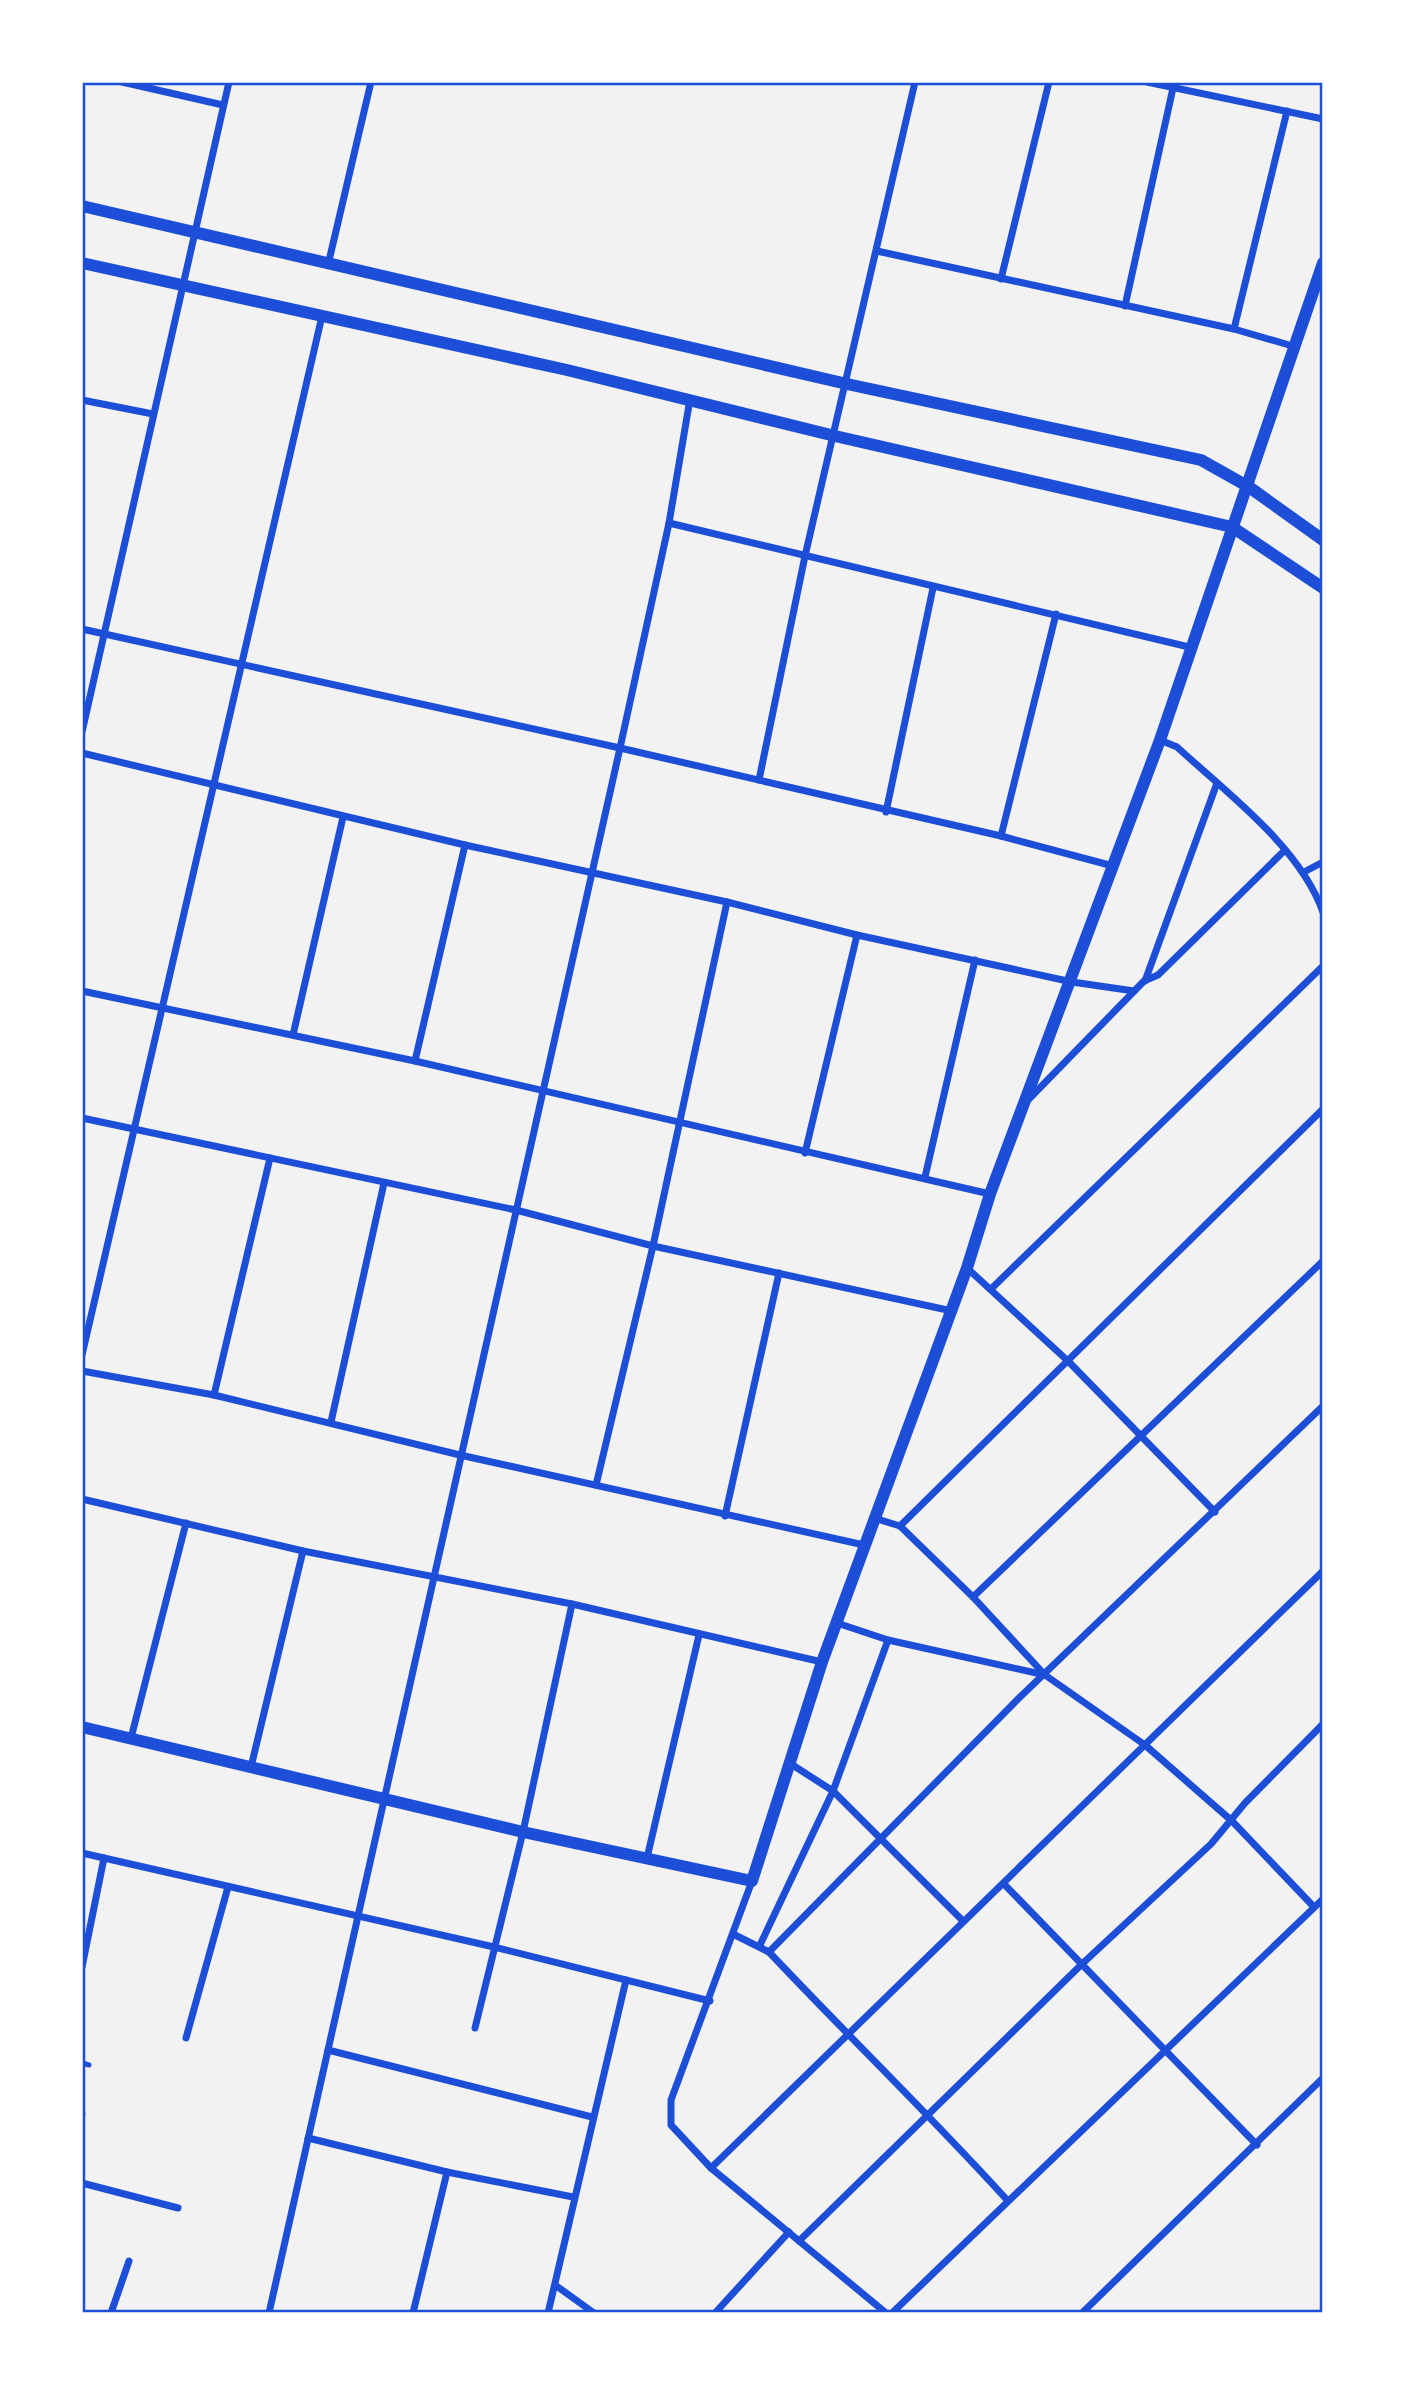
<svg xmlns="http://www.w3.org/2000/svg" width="1405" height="2395" viewBox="0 0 1405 2395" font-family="Mulish,sans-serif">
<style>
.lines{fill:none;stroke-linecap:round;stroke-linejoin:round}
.service{stroke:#1d4ed8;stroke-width:5}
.minor{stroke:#1d4ed8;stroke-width:7}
.tertiary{stroke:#1d4ed8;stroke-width:12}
.neatline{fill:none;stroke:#1d4ed8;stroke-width:2.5}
</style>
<rect width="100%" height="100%" fill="#f2f2f2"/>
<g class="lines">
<g class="service">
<polyline points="82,2063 89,2065"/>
<polyline points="82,2114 83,2114"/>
</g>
<g class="minor">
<polyline points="122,82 223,105"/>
<polyline points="1147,82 1323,119"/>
<polyline points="877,251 1234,329 1296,347"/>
<polyline points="328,265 371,82"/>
<polyline points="1001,279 1049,82"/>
<polyline points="1125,306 1173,88"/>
<polyline points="1234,329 1287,111"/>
<polyline points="82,400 153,414"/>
<polyline points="669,523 1189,647"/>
<polyline points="82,629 620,748 1001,836 1113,866"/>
<polyline points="82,732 229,82"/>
<path d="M1160 740 1177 747C1227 793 1300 847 1323 912"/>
<polyline points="82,753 465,845 727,902 857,935 1072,982 1134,991"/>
<polyline points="759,780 805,556 915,82"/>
<polyline points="886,812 933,588"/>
<polyline points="1001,836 1056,614"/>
<polyline points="1304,872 1323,862"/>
<polyline points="1145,981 1217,783"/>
<polyline points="82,991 415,1061 990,1194"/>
<polyline points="293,1035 343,817"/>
<polyline points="415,1061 465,845"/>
<polyline points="1028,1100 1144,981 1158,975 1285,850"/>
<polyline points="82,1118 516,1210 653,1246 952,1311"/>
<polyline points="805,1153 857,935"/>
<polyline points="925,1177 975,960"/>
<polyline points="967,1268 1069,1362 1215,1512"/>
<polyline points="991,1289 1323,966"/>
<path d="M82 1355C165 1009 242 662 322 316"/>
<polyline points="82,1371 214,1395 460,1455 864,1545"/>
<polyline points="214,1395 270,1158"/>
<polyline points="331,1422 384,1183"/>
<polyline points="596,1485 653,1246 727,902"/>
<polyline points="82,1499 303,1551 572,1604 822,1662"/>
<polyline points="725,1516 779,1273"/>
<polyline points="874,1518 900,1526 973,1597 1045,1675 1145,1745 1232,1821 1314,1907"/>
<polyline points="900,1526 1323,1109"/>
<polyline points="973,1597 1323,1261"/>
<polyline points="837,1623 888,1640 1045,1675"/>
<polyline points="131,1738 186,1523"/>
<polyline points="791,1764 833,1791 963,1921"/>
<polyline points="251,1767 303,1551"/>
<polyline points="82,1853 494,1947 710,2001"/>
<polyline points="647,1858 699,1635"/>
<polyline points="752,1881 671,2100 671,2125 711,2168 886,2313"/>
<polyline points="1004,1884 1257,2145"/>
<polyline points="733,1934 769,1952 1019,1698 1323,1406"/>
<polyline points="760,1945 833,1791 888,1640"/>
<path d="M769 1952C848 2036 930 2115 1008 2201"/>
<polyline points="82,1967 104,1858"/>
<polyline points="475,2028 523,1832 572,1604"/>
<polyline points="186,2038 228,1887"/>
<polyline points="328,2050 592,2117"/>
<polyline points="308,2138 447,2172 573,2197"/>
<polyline points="711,2168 1323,1571"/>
<polyline points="82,2183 178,2208"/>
<polyline points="799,2241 1082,1964 1211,1844 1245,1803 1323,1724"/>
<polyline points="555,2285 594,2313"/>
<polyline points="111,2313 129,2261"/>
<polyline points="269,2313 620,748 669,523 690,399"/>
<polyline points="413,2313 447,2172"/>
<polyline points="548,2313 626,1980"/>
<polyline points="715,2313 789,2232"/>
<polyline points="892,2313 1323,1899"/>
<polyline points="1082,2313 1323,2078"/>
</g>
<g class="tertiary">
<polyline points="82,206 847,384 1201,460 1249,487 1323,540"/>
<polyline points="82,263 567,370 835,436 1232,527 1323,588"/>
<polyline points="82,1727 523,1832 752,1881 822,1662 967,1268 990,1194 1160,740 1323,263"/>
</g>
</g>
<rect width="1405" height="2395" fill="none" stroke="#ffffff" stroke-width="168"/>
<rect x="84" y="84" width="1237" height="2227" class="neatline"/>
</svg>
